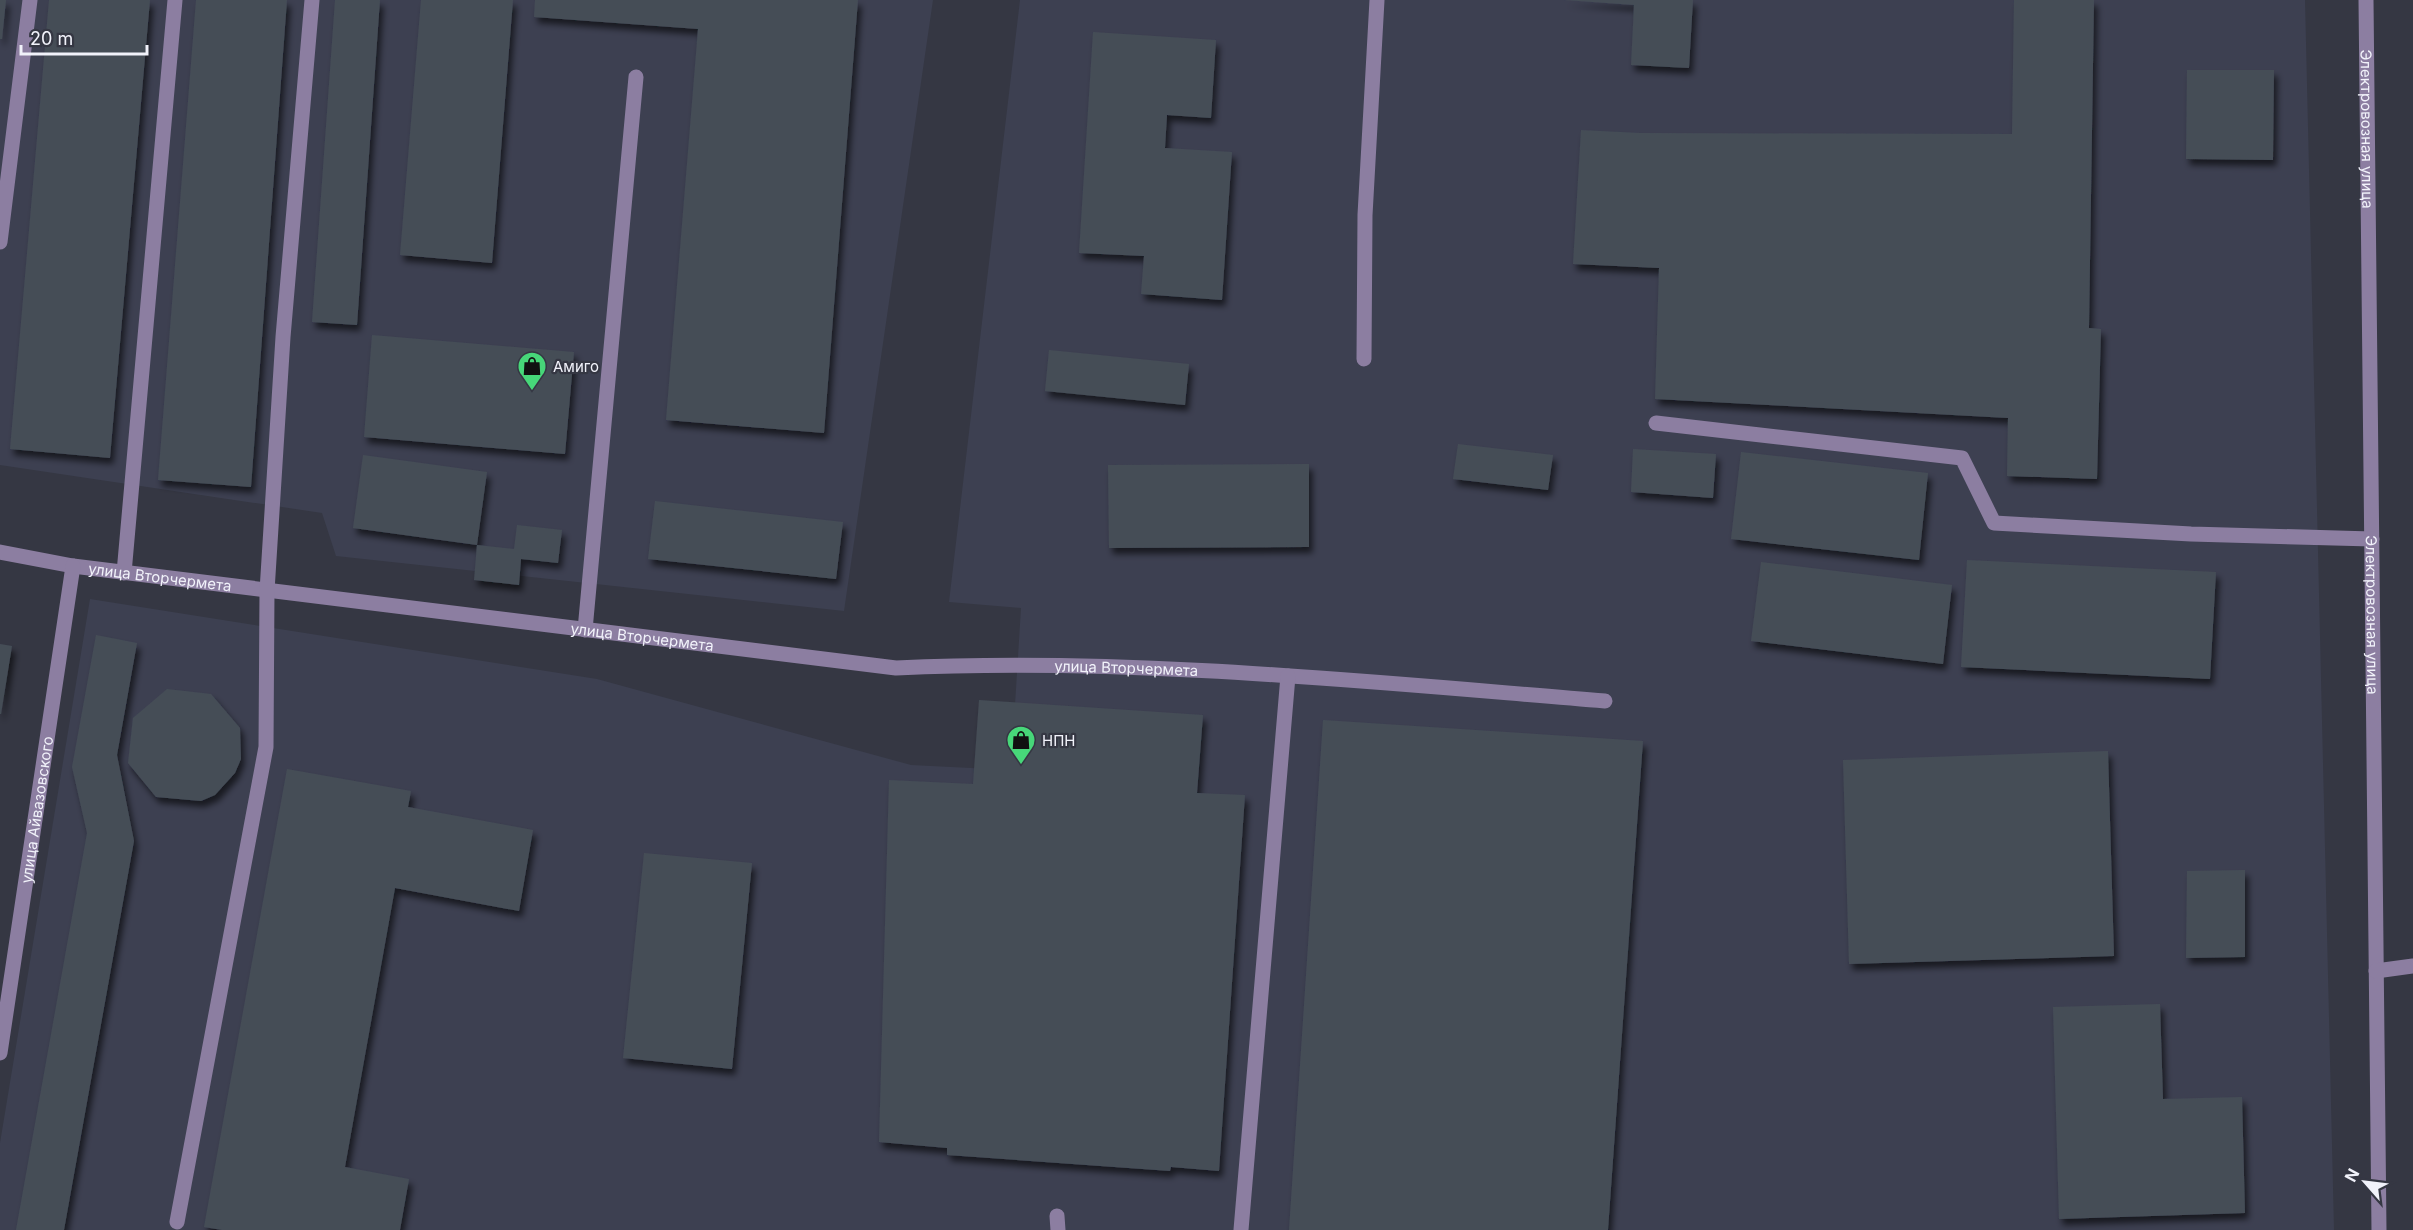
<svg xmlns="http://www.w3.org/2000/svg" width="2413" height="1230" viewBox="0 0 2413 1230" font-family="Inter,sans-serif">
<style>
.built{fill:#3d4051}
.building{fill:#454d57;filter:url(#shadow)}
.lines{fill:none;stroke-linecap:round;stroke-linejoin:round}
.minor{stroke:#8c7ea1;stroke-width:15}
.labels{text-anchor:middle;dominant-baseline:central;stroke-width:4.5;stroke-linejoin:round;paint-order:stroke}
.street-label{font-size:15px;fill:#f1f2fa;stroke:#353743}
.poi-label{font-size:15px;fill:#f1f2fa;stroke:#353743;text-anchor:start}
</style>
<defs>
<filter id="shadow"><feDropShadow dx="3.5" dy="6" stdDeviation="3" flood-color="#0009"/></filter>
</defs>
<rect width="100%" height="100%" fill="#353743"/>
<g class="built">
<polygon points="0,0 933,0 844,611 336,556 322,513 0,465"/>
<polygon points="1020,0 2305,0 2334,1230 0,1230 0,1143 90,599 597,679 911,765 1011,770 1021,608 949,602"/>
</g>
<g class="building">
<polygon points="0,0 6,0 2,39 0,39"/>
<polygon points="49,0 150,0 110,458 10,449"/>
<polygon points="196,0 287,0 251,487 158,480"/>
<polygon points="335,0 380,0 357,325 312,322"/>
<polygon points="421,0 513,0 492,263 400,255"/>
<polygon points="535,0 858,0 824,433 666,420 698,29 534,17"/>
<polygon points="1564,0 1693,0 1689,68 1631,65 1634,5"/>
<polygon points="2014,0 2094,0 2089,328 2101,329 2097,479 2007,476 2008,418 1655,399 1659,268 1573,264 1581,130 1640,133 2012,134"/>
<polygon points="1093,32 1216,40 1211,118 1167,115 1165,148 1232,152 1222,300 1141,294 1144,256 1079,253"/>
<polygon points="2187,70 2274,70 2273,160 2186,159"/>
<polygon points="372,335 574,352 565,454 364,437"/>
<polygon points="1049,350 1189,364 1185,405 1045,391"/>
<polygon points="1458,444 1553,455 1548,490 1453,479"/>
<polygon points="1633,449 1716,454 1713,498 1631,492"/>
<polygon points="1741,452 1928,473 1919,560 1731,539"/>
<polygon points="363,455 487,472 477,545 353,528"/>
<polygon points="1309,464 1309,547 1109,548 1108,465"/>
<polygon points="655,501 843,522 836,579 648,559"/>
<polygon points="517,525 562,530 558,563 521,559 519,585 474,580 477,545 514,549"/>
<polygon points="1967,560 2216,572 2210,679 1961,667"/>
<polygon points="1761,562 1952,585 1943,664 1751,641"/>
<polygon points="96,635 137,643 117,755 134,841 64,1230 16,1230 87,833 72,767"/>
<polygon points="0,644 12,646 1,714 0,714"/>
<polygon points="167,689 211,694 240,728 241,759 235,773 215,795 201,801 156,797 128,763 133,718"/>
<polygon points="979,700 1203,715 1197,793 1245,795 1219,1171 1171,1167 1170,1171 947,1155 947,1148 879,1142 889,780 973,784"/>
<polygon points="1323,720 1643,741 1608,1230 1289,1230"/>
<polygon points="2108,751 2114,956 1849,964 1843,760"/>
<polygon points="287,769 411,791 408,807 533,830 519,911 395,888 345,1167 409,1179 400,1230 222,1230 204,1227"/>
<polygon points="644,853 752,863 732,1069 623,1058"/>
<polygon points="2245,870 2245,957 2186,958 2187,871"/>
<polygon points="2160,1004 2163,1099 2242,1097 2245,1213 2059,1219 2053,1007"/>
</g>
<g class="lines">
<g class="minor">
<path id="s1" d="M2366 0 2379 1230"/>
<polyline points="0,242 30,0"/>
<polyline points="1364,359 1365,215 1377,0"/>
<polyline points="1656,423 1962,458 1994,523 2191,534 2372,539"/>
<path id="s2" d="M0 552 73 566 896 668C1132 657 1370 682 1605 701"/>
<polyline points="124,573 175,0"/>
<polyline points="585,630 636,77"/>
<polyline points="2376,971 2413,966"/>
<path id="s3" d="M0 1053 73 566"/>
<polyline points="1057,1216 1058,1230"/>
<polyline points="177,1222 266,747 267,591 283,337 312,0"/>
<polyline points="1241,1230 1288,676"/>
</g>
</g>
<defs>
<g id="shop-pin" transform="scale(1.5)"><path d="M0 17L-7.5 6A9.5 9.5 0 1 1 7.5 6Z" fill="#47d779" stroke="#353743"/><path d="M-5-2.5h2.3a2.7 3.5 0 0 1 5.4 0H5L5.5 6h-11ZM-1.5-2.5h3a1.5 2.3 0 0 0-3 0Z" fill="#111"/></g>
</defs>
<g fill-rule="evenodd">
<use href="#shop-pin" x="532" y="366"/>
<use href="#shop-pin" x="1021" y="740"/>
</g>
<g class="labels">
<g class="street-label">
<text stroke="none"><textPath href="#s1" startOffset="129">Электровозная улица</textPath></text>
<text stroke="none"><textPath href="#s2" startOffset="162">улица Вторчермета</textPath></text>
<text stroke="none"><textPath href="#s1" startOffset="615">Электровозная улица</textPath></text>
<text stroke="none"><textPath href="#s2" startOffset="648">улица Вторчермета</textPath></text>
<text stroke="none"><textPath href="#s2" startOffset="1134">улица Вторчермета</textPath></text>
<text stroke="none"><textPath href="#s3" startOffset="246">улица Айвазовского</textPath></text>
</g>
<g class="poi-label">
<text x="553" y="366">Амиго</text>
<text x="1042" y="740">НПН</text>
</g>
</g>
<g transform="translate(2365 1182) rotate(298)" stroke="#353743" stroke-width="4.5" paint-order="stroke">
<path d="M0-4.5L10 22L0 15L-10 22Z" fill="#f1f2fa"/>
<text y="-9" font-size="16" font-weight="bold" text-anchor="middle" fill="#f1f2fa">N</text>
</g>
<path d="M21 45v9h126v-9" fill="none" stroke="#f1f2fa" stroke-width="3"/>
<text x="30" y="45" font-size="18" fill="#f1f2fa" stroke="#353743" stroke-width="4.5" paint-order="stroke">20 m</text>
</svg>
